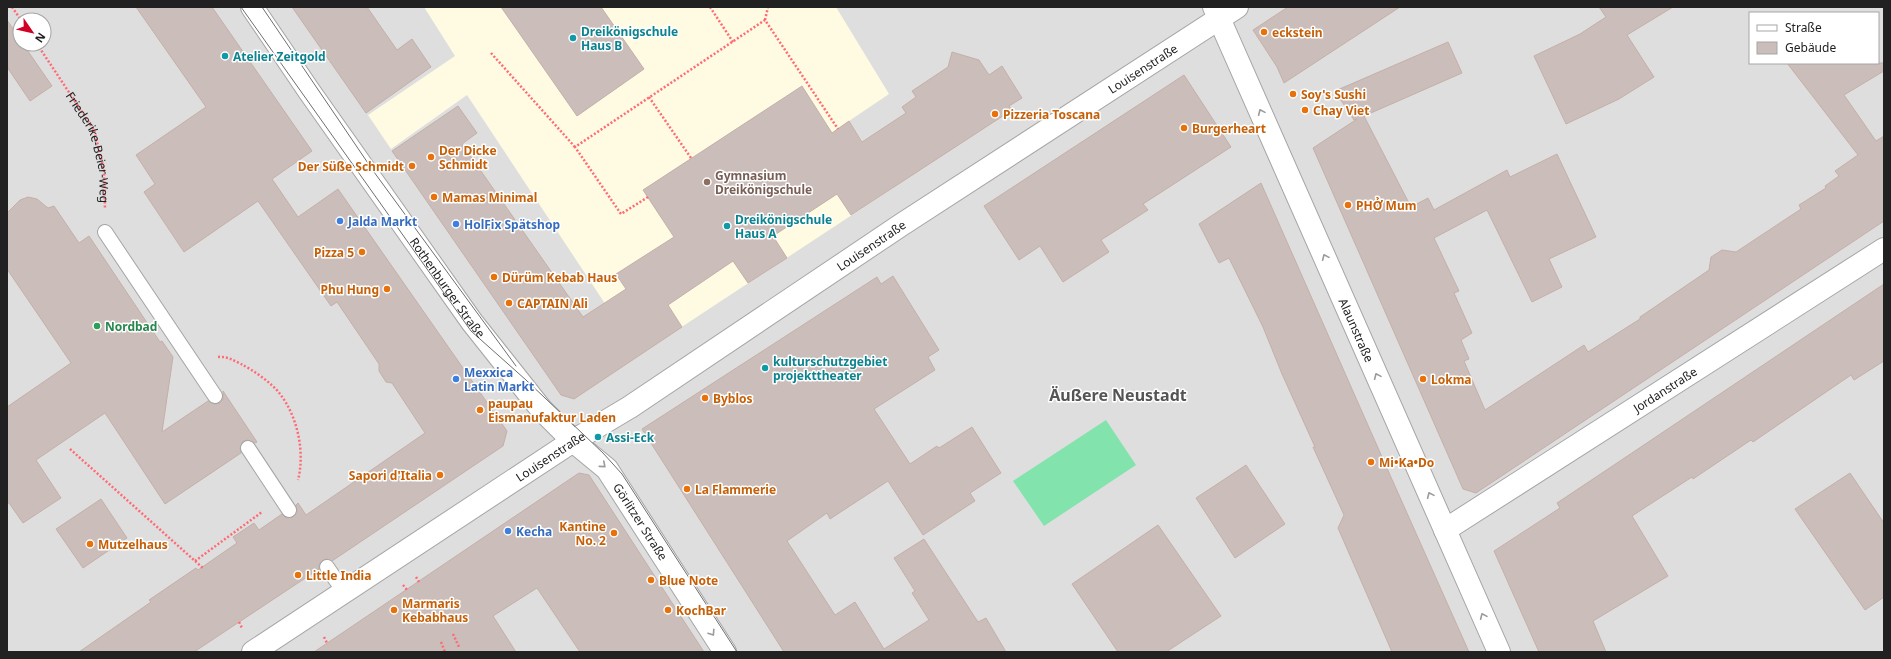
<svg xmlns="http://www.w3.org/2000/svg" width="1891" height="659" viewBox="0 0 1891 659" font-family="'Noto Sans',sans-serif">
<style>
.residential{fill:#dfdede;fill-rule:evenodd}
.education{fill:#fffae2}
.pitch{fill:#82e3ac}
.building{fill:#cabdba;stroke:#c4b0a8}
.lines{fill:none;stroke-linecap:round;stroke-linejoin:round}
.service-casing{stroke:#a5a5a5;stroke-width:16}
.minor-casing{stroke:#a5a5a5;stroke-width:24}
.path{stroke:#ff6a75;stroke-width:2.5;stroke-dasharray:2 2;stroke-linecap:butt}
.service{stroke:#fff;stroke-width:14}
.minor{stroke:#fff;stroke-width:22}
.tram{stroke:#6f6f6f;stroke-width:1}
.oneway{stroke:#9b9b9b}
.food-dot{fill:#e8710a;stroke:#fff;stroke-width:1.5}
.culture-dot{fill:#0f9aa8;stroke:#fff;stroke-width:1.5}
.education-dot{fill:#8d6e63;stroke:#fff;stroke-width:1.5}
.shop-dot{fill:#3f7fe0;stroke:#fff;stroke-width:1.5}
.leisure-dot{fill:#2e9e5b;stroke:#fff;stroke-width:1.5}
.labels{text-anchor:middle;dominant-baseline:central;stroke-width:3;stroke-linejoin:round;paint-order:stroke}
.culture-label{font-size:12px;font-weight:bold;fill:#0d838f;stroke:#fff;text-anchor:start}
.food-label{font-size:12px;font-weight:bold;fill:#c56008;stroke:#fff;text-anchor:start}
.street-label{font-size:12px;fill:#212121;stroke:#fff}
.education-label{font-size:12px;font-weight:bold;fill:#785e54;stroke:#fff;text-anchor:start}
.shop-label{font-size:12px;font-weight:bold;fill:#366cbe;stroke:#fff;text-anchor:start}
.leisure-label{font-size:12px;font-weight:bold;fill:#27864d;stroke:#fff;text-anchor:start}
.district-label{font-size:16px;font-weight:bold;fill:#545454;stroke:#fff}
</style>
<rect width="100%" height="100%" fill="#f1ece7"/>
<path class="residential" d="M7 7H1884V652H7ZM1750 13H1878V63H1750ZM20 20H44V44H20Z"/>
<polygon class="education" points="424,7 836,7 889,94 849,121 893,188 639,355 467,95 391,149 368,115 455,56"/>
<polygon class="pitch" points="1106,420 1136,465 1044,526 1013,481"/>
<g class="building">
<polygon points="136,7 212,7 312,151 272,179 298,217 338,189 507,431 503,446 332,561 327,559 323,560 319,564 319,569 194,652 79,652 151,602 149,600 196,568 198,570 237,543 233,537 254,523 259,530 282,514 286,518 293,517 297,513 296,505 298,503 306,515 425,433 392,383 386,382 379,371 379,364 337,302 331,306 258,201 184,252 144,192 155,184 136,155 206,107"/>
<polygon points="292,7 367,7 397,50 412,39 431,67 366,113"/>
<polygon points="501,7 601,7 644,69 577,116"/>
<polygon points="1288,7 1400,7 1284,83 1277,67 1253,30"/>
<polygon points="1599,7 1673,7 1627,35 1654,77 1619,99 1566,124 1534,56 1580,34 1606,17"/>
<polygon points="7,20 20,39 20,44 23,44 52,86 30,101 7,67"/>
<polygon points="1448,42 1462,73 1364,116 1411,207 1428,198 1434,210 1507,170 1510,177 1557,154 1596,237 1549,259 1562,287 1532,302 1487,210 1434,238 1459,291 1454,293 1472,333 1461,340 1469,359 1464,361 1485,410 1584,345 1588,352 1640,319 1640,317 1709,270 1711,257 1722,250 1736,252 1801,209 1799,205 1826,188 1825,186 1839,176 1835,171 1858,155 1787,63 1884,63 1884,71 1844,95 1876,141 1884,136 1884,221 1476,493 1463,489 1313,148 1357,119 1354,120 1335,91"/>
<polygon points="952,52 979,60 989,75 1002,66 1022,98 1009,106 1012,110 851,215 837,194 773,236 787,258 748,283 733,261 668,305 682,327 574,399 561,395 392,151 458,106 477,133 462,144 583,317 626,289 616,274 674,237 643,190 802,86 832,133 849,121 862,142 906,113 902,107 916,97 912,91 948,67"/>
<polygon points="1184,75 1231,147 1143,204 1148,210 1101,240 1109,252 1063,282 1040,246 1019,260 984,206"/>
<polygon points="1261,183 1386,466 1469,652 1392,652 1338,528 1344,515 1313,447 1315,447 1282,374 1263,327 1229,258 1219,263 1199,224"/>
<polygon points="28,197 37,199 48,208 54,206 79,243 89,236 160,342 162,341 173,357 162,432 208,401 215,404 220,403 223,399 223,391 257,442 255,443 248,440 243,441 240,448 241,453 165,504 105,413 36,460 61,498 23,523 9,503 7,503 7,407 71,363 7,269 7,213 20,200"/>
<polygon points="893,276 939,350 928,357 935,370 874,409 910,464 937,446 939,448 972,427 1001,473 970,493 975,501 923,535 888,481 830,519 827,513 787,541 835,615 855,602 884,649 929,620 912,593 915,591 894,558 924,539 978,622 986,618 1006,652 784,652 642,429 877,277 881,284"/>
<polygon points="1884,284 1884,361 1854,380 1851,375 1753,442 1751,440 1693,479 1692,477 1632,516 1668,576 1593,621 1606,652 1539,652 1494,551 1560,508 1557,503 1611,467"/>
<polygon points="1246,465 1285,524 1235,558 1196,498"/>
<polygon points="579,473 589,475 704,652 580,652 537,588 493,616 516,652 314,652"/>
<polygon points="1850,473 1884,523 1884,597 1865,610 1795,509"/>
<polygon points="101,499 127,538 83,568 56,529"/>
<polygon points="1158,525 1221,616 1166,652 1118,652 1072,584"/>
</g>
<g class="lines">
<g class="service-casing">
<g id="service">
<polyline points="105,232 215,396"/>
<polyline points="248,448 289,510"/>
<polyline points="327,567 344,592"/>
</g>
</g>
<g class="minor-casing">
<g id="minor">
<path id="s2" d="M252 7 309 91 472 322 541 409 573 441 607 469 725 652"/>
<path id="s3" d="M1214 7 1499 652"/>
<path id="s4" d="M1445 530 1884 249"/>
<path id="s5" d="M253 652 573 441 630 407 901 225 1237 7"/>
</g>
</g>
<g class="path">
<polyline points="12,7 21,20"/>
<polyline points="710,7 733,42"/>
<polyline points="765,20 768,7"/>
<path id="s1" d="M37 44 94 130 104 170 105 209"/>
<polyline points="491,53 575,147"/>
<polyline points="649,97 691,158"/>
<polyline points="648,197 621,214 575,147 765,20 838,129"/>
<path d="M218 357C226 356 233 360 241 364 253 370 272 383 280 394 298 417 305 453 298 480"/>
<polyline points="70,449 204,569"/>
<polyline points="195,561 262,512"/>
<polyline points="416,577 419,582"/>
<polyline points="403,585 407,590"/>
<polyline points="239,622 242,628"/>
<polyline points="453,634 459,647"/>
<polyline points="324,637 327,643"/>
<polyline points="441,642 445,652"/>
</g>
<use href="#service" class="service"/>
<use href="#minor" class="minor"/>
<g class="tram">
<polyline points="241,7 471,331 526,380 603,453 622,474 737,652"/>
<polyline points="262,7 374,172 516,366"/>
</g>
</g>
<defs><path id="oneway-chevron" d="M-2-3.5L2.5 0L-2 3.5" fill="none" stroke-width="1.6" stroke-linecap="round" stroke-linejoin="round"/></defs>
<g class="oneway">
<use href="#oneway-chevron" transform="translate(1261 112) rotate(-114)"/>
<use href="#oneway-chevron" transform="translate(1325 257) rotate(-114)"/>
<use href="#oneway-chevron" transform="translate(1377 376) rotate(-114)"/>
<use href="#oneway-chevron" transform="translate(603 465) rotate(41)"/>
<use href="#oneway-chevron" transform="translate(1430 495) rotate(-114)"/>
<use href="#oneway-chevron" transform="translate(1483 616) rotate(-114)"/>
<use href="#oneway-chevron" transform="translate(712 633) rotate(57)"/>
</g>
<g class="food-dot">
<circle cx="1264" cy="32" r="4"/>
<circle cx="1293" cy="94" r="4"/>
<circle cx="1305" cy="110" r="4"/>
<circle cx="995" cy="114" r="4"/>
<circle cx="1184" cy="128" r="4"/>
<circle cx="431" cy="157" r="4"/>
<circle cx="412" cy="166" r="4"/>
<circle cx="434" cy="197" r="4"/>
<circle cx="1348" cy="205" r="4"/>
<circle cx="362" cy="252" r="4"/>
<circle cx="494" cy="277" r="4"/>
<circle cx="387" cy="289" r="4"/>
<circle cx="509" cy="303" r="4"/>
<circle cx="1423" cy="379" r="4"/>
<circle cx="705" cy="398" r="4"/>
<circle cx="480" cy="410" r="4"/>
<circle cx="1371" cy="462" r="4"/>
<circle cx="440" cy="475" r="4"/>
<circle cx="687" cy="489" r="4"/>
<circle cx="614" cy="533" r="4"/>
<circle cx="90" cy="544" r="4"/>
<circle cx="298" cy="575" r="4"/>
<circle cx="651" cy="580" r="4"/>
<circle cx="394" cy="610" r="4"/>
<circle cx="668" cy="610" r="4"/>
</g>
<g class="culture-dot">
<circle cx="573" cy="38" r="4"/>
<circle cx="225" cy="56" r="4"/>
<circle cx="727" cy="226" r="4"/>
<circle cx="765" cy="368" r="4"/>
<circle cx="598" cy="437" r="4"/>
</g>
<circle class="education-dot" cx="707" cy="182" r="4"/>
<g class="shop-dot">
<circle cx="340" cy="221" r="4"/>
<circle cx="456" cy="224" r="4"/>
<circle cx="456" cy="379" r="4"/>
<circle cx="508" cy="531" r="4"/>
</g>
<circle class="leisure-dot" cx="97" cy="326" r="4"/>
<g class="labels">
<g class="culture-label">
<text x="581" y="31">Dreikönigschule<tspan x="581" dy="14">Haus B</tspan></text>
<text x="233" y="56">Atelier Zeitgold</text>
<text x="735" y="219">Dreikönigschule<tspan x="735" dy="14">Haus A</tspan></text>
<text x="773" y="361">kulturschutzgebiet<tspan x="773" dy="14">projekttheater</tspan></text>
<text x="606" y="437">Assi-Eck</text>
</g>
<g class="food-label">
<text x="1272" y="32">eckstein</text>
<text x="1301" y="94">Soy's Sushi</text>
<text x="1313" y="110">Chay Viet</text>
<text x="1003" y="114">Pizzeria Toscana</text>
<text x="1192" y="128">Burgerheart</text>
<text x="439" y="150">Der Dicke<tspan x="439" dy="14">Schmidt</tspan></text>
<text x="404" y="166" text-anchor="end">Der Süße Schmidt</text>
<text x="442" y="197">Mamas Minimal</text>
<text x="1356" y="205">PHỞ Mum</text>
<text x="354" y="252" text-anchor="end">Pizza 5</text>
<text x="502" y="277">Dürüm Kebab Haus</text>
<text x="379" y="289" text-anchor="end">Phu Hung</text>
<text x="517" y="303">CAPTAIN Ali</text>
<text x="1431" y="379">Lokma</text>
<text x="713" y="398">Byblos</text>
<text x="488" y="403">paupau<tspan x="488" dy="14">Eismanufaktur Laden</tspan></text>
<text x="1379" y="462">Mi•Ka•Do</text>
<text x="432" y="475" text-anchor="end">Sapori d'Italia</text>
<text x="695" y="489">La Flammerie</text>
<text x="606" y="526" text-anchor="end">Kantine<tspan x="606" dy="14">No. 2</tspan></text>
<text x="98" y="544">Mutzelhaus</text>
<text x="306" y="575">Little India</text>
<text x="659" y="580">Blue Note</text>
<text x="402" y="603">Marmaris<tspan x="402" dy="14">Kebabhaus</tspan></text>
<text x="676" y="610">KochBar</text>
</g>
<g class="street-label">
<text stroke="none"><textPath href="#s5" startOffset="1064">Louisenstraße</textPath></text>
<text stroke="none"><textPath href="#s1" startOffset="118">Friederike-Beier-Weg</textPath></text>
<text stroke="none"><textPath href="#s5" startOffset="740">Louisenstraße</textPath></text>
<text stroke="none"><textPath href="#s2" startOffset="342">Rothenburger Straße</textPath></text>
<text stroke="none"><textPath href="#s3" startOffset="353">Alaunstraße</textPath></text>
<text stroke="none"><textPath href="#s4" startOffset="261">Jordanstraße</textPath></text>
<text stroke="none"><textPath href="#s5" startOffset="356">Louisenstraße</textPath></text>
<text stroke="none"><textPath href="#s2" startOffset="647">Görlitzer Straße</textPath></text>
</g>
<g class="education-label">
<text x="715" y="175">Gymnasium<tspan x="715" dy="14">Dreikönigschule</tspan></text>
</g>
<g class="shop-label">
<text x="348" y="221">Jalda Markt</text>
<text x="464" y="224">HolFix Spätshop</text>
<text x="464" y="372">Mexxica<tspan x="464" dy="14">Latin Markt</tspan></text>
<text x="516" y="531">Kecha</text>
</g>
<g class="leisure-label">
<text x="105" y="326">Nordbad</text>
</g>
<g class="district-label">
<text x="1118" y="395">Äußere Neustadt</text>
</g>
</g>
<rect width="1891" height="659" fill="none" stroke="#212121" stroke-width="16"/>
<rect x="1749" y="12" width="130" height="52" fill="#ffffff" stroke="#a6a6a6"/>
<rect x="1757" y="25" width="20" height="6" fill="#ffffff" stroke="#a6a6a6"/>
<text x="1785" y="32" font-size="12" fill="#212121">Straße</text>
<rect x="1757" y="42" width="20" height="12" fill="#cabdba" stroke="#a6a6a6"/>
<text x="1785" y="52" font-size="12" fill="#212121">Gebäude</text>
<g transform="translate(32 32) rotate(124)"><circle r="19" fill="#ffffff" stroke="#a6a6a6"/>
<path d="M0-3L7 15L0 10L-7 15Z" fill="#d10025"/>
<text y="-6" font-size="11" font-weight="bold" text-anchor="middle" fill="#212121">N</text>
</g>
</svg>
